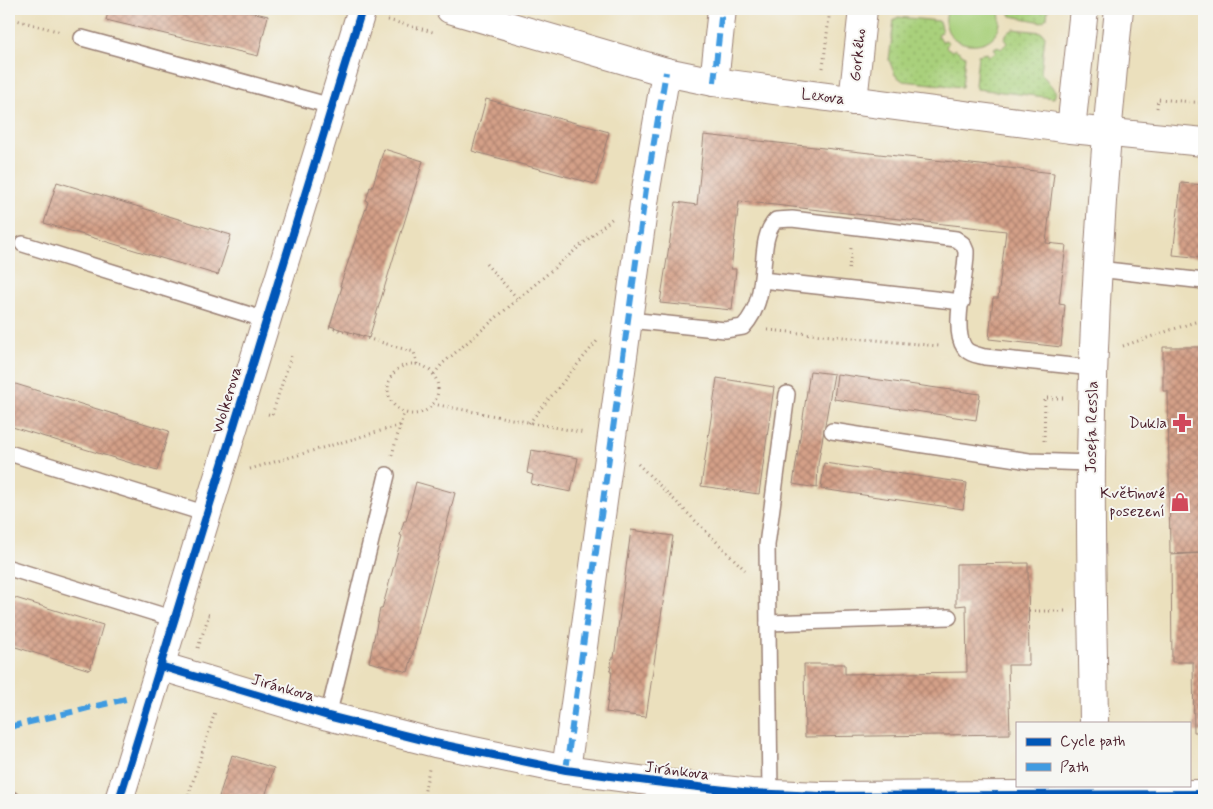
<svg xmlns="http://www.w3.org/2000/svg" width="1213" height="809" viewBox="0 0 1213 809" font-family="Mynerve,sans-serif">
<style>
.grass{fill:#a9d07b;stroke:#7a7853}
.park{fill:url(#park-dots);stroke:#7a7853}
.building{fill:url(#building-cross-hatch)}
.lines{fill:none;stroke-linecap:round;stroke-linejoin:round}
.lane-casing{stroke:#9a8074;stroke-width:18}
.street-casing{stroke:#9a8074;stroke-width:30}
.path{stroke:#9a8074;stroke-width:3;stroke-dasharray:1 4;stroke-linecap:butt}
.lane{stroke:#fff;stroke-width:15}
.street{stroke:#fff;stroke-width:28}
.quiet{stroke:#409be1;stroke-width:6;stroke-dasharray:12 6;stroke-linecap:butt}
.cycleway-casing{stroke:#f6f6f2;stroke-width:11}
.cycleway{stroke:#0057b8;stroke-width:8}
.labels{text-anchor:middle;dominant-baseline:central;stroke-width:4;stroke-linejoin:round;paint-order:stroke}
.street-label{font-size:16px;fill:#4a1f2b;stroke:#f6f6f2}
.poi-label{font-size:16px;fill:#4a1f2b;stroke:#f6f6f2;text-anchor:end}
</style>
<defs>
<pattern id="park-dots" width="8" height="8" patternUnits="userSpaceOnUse" patternTransform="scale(1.25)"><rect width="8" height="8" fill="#a9d07b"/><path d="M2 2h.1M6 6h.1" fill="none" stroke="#93b26a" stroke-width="1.8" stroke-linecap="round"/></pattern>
<pattern id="building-cross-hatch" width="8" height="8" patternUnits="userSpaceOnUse" patternTransform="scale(1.25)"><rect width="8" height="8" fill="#d4a088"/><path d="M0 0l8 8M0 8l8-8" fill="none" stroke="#ae826f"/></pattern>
</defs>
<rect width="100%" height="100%" fill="#f6f6f2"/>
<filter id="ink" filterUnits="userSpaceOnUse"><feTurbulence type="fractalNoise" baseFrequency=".02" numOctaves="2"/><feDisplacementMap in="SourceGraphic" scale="10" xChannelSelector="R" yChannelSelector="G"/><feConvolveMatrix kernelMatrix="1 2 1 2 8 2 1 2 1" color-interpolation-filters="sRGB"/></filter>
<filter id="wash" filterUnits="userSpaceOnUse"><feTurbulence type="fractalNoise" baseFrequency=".0096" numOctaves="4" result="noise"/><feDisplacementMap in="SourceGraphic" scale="20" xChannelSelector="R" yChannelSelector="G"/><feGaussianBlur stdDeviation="1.12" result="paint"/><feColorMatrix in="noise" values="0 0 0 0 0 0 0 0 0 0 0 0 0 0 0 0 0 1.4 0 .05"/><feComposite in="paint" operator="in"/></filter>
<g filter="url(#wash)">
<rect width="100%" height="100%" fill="#ebe0bd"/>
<path class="grass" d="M948 9H998C1014 56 931 56 948 9Z"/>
<g class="park">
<polygon points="1008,9 1048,9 1047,18 1042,22 1011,16"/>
<polygon points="898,17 939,21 942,32 938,34 942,41 946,40 948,43 946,47 952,51 955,49 965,56 962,87 903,81 895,75 889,60 894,20"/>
<polygon points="1014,29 1042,32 1045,36 1041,73 1056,92 1054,98 976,89 975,85 978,55 987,53 989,56 996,52 994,48 998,46 1001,49 1007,43 1004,39 1007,33"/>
</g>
<g id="blocks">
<g class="building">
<polygon points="109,9 239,9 268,16 258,56 106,20"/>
<polygon points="747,9 790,9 789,15"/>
<polygon points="486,99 609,132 595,184 472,151"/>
<polygon points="704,135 1054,173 1046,243 1066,245 1059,304 1065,305 1061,347 989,339 993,298 998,298 1006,231 873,216 739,201 731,269 736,269 732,310 660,303 676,202 697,205"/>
<polygon points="384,149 423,161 369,338 330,326 342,287 340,286 368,202 366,201 370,187 372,188"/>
<polygon points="57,182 231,235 218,275 44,223"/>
<polygon points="1181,183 1204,185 1204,258 1173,255"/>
<polygon points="1163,347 1204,347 1204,732 1194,732 1193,662 1172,662 1171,555 1201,553 1170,554 1168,391 1163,391"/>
<polygon points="810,371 834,374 818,464 817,488 793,484"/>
<polygon points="837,374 980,394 976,420 834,399"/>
<polygon points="717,378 774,387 759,494 701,486"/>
<polygon points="9,382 169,431 157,471 9,426"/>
<polygon points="531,450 578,458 571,492 531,484 533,475 527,473"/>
<polygon points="824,463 967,483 963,509 821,489"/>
<polygon points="416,482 455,493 408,672 369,662 380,609 382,609 402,536 400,535 404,521 406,521"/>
<polygon points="631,530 673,536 646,717 606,712 612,672 610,672 612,658 614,658"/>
<polygon points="1028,563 1029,665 1008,665 1010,734 805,737 804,664 845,664 845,674 967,672 966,605 956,606 956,564"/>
<polygon points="9,596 103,625 90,670 9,645"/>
<polygon points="232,755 274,768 264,800 218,800"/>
</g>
</g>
</g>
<g filter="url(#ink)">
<use href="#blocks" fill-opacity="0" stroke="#9a8074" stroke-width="1"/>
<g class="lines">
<g class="lane-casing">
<g id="lane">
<polyline points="82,38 331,106"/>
<polyline points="23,244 266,320"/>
<polyline points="1098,269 1204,281"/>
<polyline points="762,280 962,302"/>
<path d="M629 320 725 330 743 327C774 294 754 242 776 220L792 219 956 239 963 244 966 251C967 275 951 328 964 347 968 354 978 355 985 357L1093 368"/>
<polyline points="832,431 1029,461 1091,463"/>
<polyline points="9,453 207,514"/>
<polyline points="9,568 174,619"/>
<polyline points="768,623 949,617"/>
<polyline points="328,716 387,475"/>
<polyline points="770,794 767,545 787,394"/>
<polyline points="9,799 13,800"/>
</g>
</g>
<g class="street-casing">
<g id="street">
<polyline points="450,9 666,72 714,82 1071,129 1204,142"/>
<polyline points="714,82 722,9"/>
<polyline points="853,101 863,9"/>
<polyline points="1071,129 1084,9"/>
<polyline points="160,666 328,716 435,743 566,770 655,782 751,793 820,796 1204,794"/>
<path d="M1094 723C1093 636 1090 549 1091 462 1093 310 1103 159 1119 9"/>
<polyline points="566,770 646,189 666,72"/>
<polyline points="119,800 362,9"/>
</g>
</g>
<g class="path">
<polyline points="9,18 61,32"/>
<polyline points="388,20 433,32"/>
<polyline points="823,68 830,9"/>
<polyline points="1157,108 1158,99 1204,103"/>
<polyline points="486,264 518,299"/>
<polyline points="849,269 851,248"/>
<polyline points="329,327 414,352 417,364"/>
<polyline points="768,330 939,346"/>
<polyline points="1123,346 1204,319"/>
<circle cx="413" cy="389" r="25"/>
<polyline points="434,374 442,364 614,217"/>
<polyline points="433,404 585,433"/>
<polyline points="268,414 272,415 292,353"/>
<polyline points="529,423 597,341"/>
<polyline points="1044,441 1045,398 1064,398"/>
<polyline points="392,455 404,412"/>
<polyline points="638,464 745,570"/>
<polyline points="250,469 401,425"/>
<polyline points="1029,611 1065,611"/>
<polyline points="198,648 209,615 205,614"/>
<polyline points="187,800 215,712"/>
<polyline points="423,800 429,769"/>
</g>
<use href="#lane" class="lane"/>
<use href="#street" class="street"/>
<g class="quiet">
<polyline points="714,82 722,9"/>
<polyline points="9,727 130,698"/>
<polyline points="566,770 646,189 666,72"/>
</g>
<g class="cycleway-casing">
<g id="cycleway">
<polyline points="160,666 328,716 435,743 566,770 655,782 751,793 820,796 1204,794"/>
<polyline points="119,800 362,9"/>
</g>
</g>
<use href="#cycleway" class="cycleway"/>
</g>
</g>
<defs>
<g id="pharmacy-bare" transform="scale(1.5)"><path d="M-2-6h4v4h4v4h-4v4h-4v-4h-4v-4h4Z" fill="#d1495b" stroke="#f6f6f2" stroke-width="2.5" paint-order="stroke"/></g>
<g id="shop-bare" transform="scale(1.5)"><path d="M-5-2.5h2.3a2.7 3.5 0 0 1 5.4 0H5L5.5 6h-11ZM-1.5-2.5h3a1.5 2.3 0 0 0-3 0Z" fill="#d1495b" stroke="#f6f6f2" stroke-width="2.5" paint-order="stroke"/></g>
</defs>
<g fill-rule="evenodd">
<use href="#pharmacy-bare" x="1182" y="423"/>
<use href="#shop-bare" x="1180" y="502"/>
</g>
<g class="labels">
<g class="street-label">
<text transform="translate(858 55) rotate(-84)">Gorkého</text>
<text transform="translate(823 97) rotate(7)">Lexova</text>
<text transform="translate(227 400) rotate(-73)">Wolkerova</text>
<text transform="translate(1092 427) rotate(-89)">Josefa Ressla</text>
<text transform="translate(283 688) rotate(16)">Jiránkova</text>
<text transform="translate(677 771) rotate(7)">Jiránkova</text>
</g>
<g class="poi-label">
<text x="1167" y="423">Dukla</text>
<text x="1165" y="493">Květinové<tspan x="1165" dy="18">posezení</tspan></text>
</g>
</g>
<rect width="1213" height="809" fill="none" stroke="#f6f6f2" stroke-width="30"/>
<rect x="1016" y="722" width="175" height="65" fill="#f6f6f2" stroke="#b1a0a2"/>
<rect x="1026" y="738" width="25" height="8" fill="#0057b8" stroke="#b1a0a2"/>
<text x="1060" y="746" font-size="15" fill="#4a1f2b">Cycle path</text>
<rect x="1026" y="763" width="25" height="8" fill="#409be1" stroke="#b1a0a2"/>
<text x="1060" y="772" font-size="15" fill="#4a1f2b">Path</text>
</svg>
